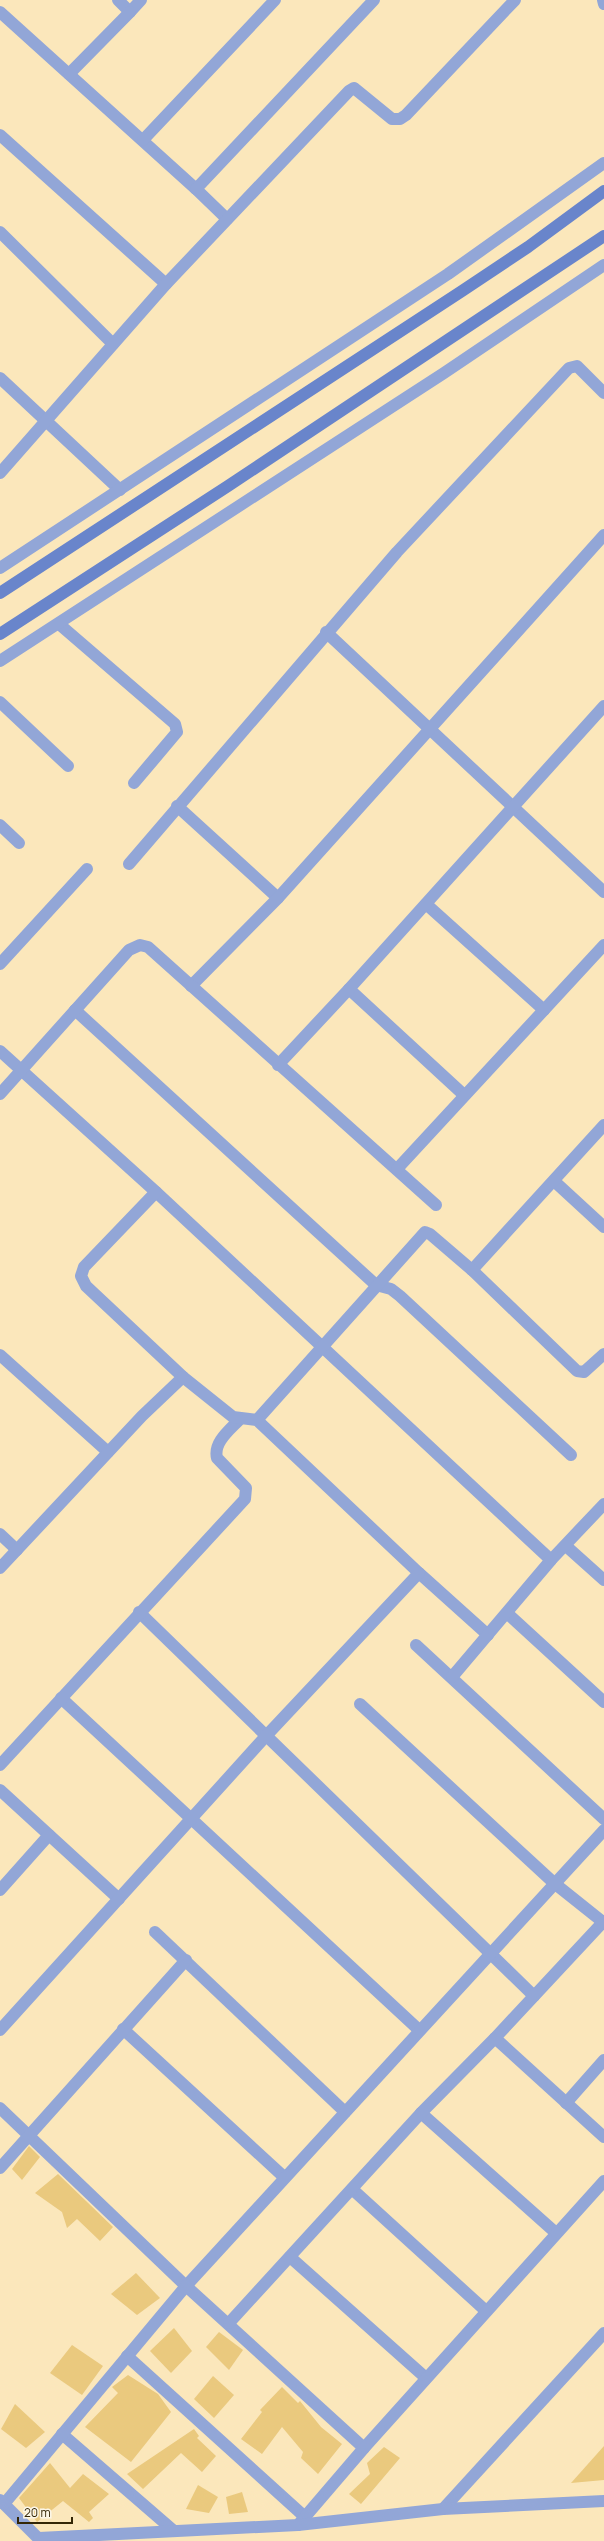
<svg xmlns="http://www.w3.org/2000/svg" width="604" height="2541" viewBox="0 0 604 2541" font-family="Manrope,sans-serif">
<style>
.building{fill:#eac97e}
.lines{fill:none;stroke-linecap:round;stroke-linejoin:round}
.street{stroke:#92a6d7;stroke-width:12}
.secondary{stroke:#6985cb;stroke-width:12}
</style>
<rect width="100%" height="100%" fill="#fbe7bb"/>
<g class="building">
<polygon points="29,2146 40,2157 22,2180 12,2169"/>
<polygon points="58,2174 113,2227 100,2241 77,2219 67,2228 62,2212 35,2193"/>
<polygon points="136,2273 160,2298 137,2315 111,2294"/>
<polygon points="174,2328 192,2351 171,2373 150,2351"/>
<polygon points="219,2332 243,2350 229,2370 206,2347"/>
<polygon points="72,2345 103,2366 82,2395 50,2373"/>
<polygon points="128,2375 158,2394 171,2412 131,2462 85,2427 118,2393 112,2387"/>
<polygon points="213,2376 234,2395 214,2418 194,2399"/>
<polygon points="282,2387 298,2403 300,2401 321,2427 342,2444 318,2474 301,2458 303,2452 282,2427 262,2454 241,2439 262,2412 260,2410"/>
<polygon points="15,2404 45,2432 26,2448 1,2429"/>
<polygon points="194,2429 199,2436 197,2438 216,2456 202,2472 181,2453 143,2489 127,2474"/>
<polygon points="604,2446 604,2480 571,2483"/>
<polygon points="384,2447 400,2458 361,2504 349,2494 370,2474 367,2463"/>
<polygon points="50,2463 70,2488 83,2474 109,2494 89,2512 93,2518 89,2522 63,2501 37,2522 19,2498"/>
<polygon points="198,2485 218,2497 209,2513 186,2509"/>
<polygon points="242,2492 248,2512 229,2514 226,2497"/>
</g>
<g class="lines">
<g class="street">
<polyline points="118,0 130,12 141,0"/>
<polyline points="603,0 604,4"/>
<polyline points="0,12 196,189"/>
<polyline points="69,74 130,12"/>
<polyline points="0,135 166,284"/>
<polyline points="143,140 275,0"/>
<polyline points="227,219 196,189 374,0"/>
<polyline points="0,232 113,344"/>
<polyline points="0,378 120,490"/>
<polyline points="0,473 166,284 349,91 354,88 392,119 400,119 406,115 515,0"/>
<polyline points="0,568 448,274 604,163"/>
<polyline points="59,624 175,724 177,732 134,783"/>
<polyline points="326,632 604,892"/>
<polyline points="0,661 444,373 604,265"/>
<polyline points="0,702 68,766"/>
<polyline points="177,806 278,898"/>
<polyline points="0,825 19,843"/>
<polyline points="129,864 397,552 569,368 577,366 604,393"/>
<polyline points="426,904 544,1010"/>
<polyline points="0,964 87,869"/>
<polyline points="191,986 278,898 604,535"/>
<polyline points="349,989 464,1095"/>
<polyline points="75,1010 376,1285 391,1289 400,1296 571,1455"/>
<polyline points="0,1051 156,1192 551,1560"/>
<polyline points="278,1065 349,989 604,706"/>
<polyline points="0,1094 129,950 140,945 148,947 436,1205"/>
<polyline points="397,1169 604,945"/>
<polyline points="554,1181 604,1227"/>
<polyline points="472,1270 604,1125"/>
<polyline points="0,1355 108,1452"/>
<polyline points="257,1420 425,1232 430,1234 472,1270 577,1371 584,1372 604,1354"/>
<polyline points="0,1534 17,1550"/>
<polyline points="566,1546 604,1580"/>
<polyline points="0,1568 142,1416 183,1377 86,1286 81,1276 84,1267 156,1192"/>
<polyline points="419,1573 488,1635"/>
<polyline points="139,1612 534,1996"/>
<polyline points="508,1614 604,1702"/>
<polyline points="416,1645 604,1819"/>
<polyline points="452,1677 551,1560 604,1504"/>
<polyline points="61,1698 419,2030"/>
<polyline points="360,1704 554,1883 603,1922"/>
<path d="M0 1765 245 1499 246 1488 217 1458C213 1442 231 1429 240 1419"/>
<polyline points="0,1790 119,1899"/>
<polyline points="0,1890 49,1835"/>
<polyline points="155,1932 345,2112"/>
<polyline points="123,2029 284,2177"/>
<polyline points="0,2030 266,1736 419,1573 257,1420 233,1417 183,1377"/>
<polyline points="495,2038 604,2137"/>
<polyline points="566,2103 604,2060"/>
<polyline points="0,2108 186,2286 364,2448"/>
<polyline points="421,2113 556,2233"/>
<polyline points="0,2168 186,1960"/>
<polyline points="352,2189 486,2311"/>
<polyline points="290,2257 426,2378"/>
<polyline points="229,2323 421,2113 495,2038 604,1921"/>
<polyline points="127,2356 305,2517"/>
<polyline points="62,2434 174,2531"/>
<polyline points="0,2500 41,2541"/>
<polyline points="4,2504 186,2286 604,1830"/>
<polyline points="443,2509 604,2333"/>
<polyline points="298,2525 364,2448 604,2181"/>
<polyline points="39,2538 298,2525 443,2509 604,2501"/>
</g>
<g class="secondary">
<polyline points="0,593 462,291 528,247 604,191"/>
<polyline points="0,634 228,486 604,236"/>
</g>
</g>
<path d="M18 2517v6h54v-6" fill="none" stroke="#332606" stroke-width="2"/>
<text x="24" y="2517" font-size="12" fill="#332606" stroke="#fcf6e7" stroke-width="3" paint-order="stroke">20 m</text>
</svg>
